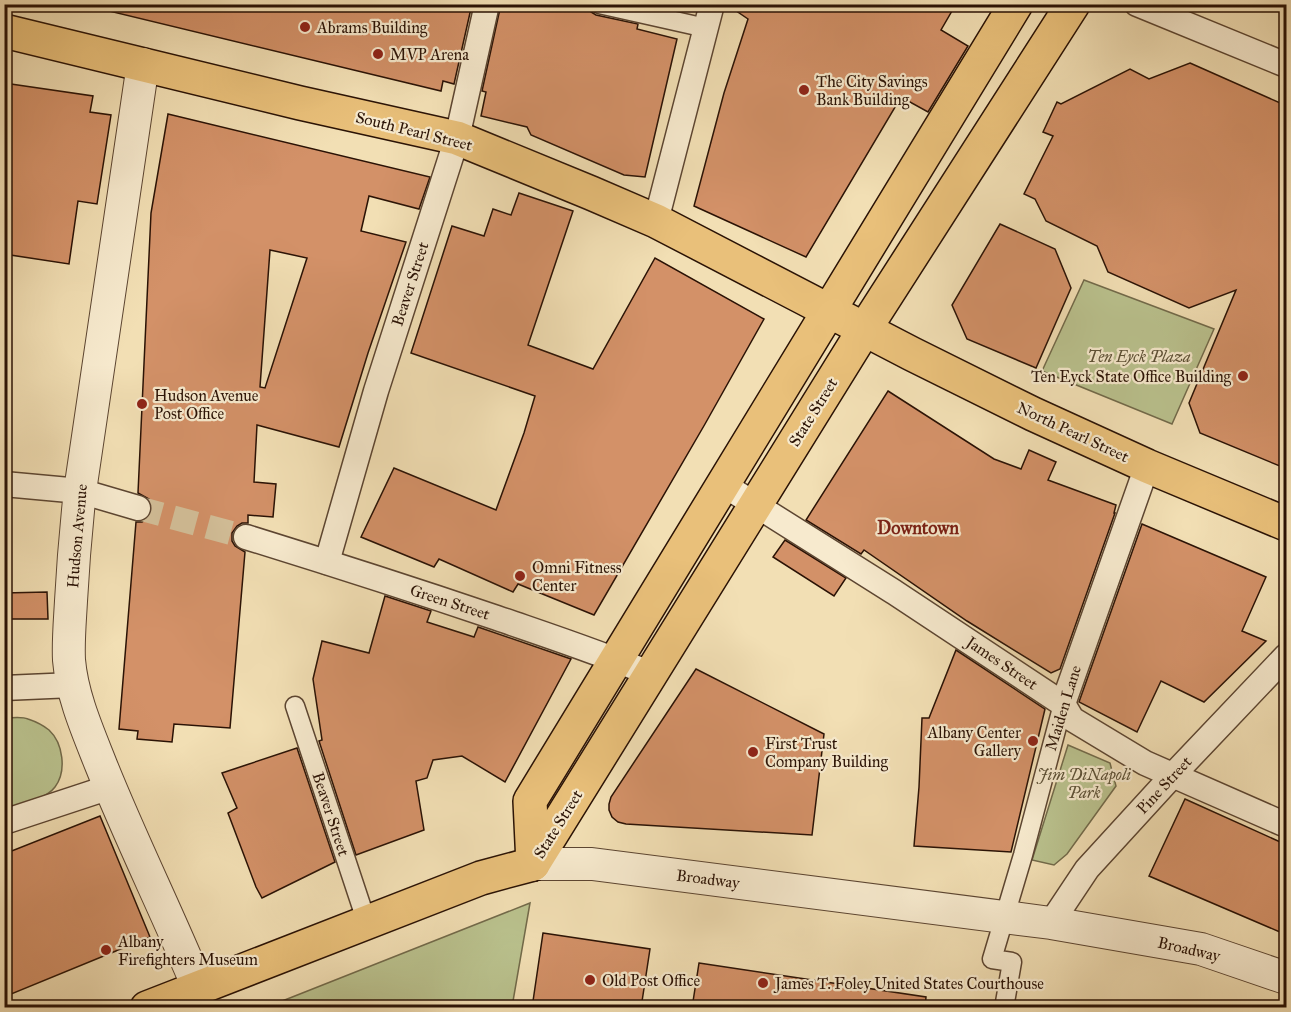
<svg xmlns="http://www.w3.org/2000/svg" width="1291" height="1012" viewBox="0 0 1291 1012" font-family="'IM FELL Great Primer',serif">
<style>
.green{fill:#bac28e;stroke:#726a4a;stroke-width:1.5}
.building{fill:#d39168;stroke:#2a1205;stroke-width:1.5;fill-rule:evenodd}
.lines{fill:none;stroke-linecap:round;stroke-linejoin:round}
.minor-tunnel{stroke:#d4c09a;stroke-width:24;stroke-dasharray:24 12;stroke-linecap:butt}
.pedestrian-casing{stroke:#5c4531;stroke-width:21}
.minor-casing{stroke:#5c4531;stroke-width:27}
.tertiary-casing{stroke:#5c4531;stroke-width:34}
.primary-casing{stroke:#2a1205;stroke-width:36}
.pedestrian{stroke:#f7eace;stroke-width:18}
.minor{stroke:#f7eace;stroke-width:24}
.tertiary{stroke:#f7eace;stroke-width:32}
.primary{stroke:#e9c07a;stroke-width:33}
.poi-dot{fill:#8f2418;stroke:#f7eace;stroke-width:2}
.labels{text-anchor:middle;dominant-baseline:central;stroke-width:4.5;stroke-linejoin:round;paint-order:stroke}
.poi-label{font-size:16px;fill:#2a1205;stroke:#f7eace;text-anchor:start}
.street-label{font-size:16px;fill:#2a1205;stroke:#f7eace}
.park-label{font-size:16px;font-style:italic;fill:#5c5035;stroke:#f7eace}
.neighbourhood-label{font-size:18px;font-weight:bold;fill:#7a1f14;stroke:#f7eace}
</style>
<rect width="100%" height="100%" fill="#f2dfb4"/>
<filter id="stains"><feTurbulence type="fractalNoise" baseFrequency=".00333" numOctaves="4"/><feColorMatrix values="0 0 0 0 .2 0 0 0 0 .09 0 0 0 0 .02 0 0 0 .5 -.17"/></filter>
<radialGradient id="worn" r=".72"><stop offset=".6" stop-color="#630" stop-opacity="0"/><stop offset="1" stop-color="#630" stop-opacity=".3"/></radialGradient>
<g class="green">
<polygon points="1084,280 1214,329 1172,424 1042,371"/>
<path d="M5 718C12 718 21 716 28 719 34 721 44 726 49 730 63 743 67 771 55 787 46 799 19 806 5 811Z"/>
<polygon points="1068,745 1110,763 1116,786 1067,854 1054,865 1032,860"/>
<polygon points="530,903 512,1007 267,1007"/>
</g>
<g class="building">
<polygon points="110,4 472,4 454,84 443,81 441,91 109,11"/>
<polygon points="501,4 532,4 556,10 556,4 588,4 591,12 596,15 638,24 637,29 677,39 645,177 624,175 531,135 527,127 481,116 486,92 482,91"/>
<polygon points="726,4 956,4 941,30 968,46 928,112 901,97 806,257 694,206 724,93 748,19"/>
<polygon points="1190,63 1287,106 1287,469 1200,433 1189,403 1236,290 1189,308 1108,272 1097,246 1046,221 1035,199 1024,194 1053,136 1043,132 1057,102 1061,104 1130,69 1149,79"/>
<polygon points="4,83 93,96 90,112 111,115 97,204 78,201 69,264 4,254"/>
<path d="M168 114 430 177 419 209 369 196 361 231 406 242 368 353 339 447 257 425 254 482 276 484 273 517 248 515V523H242L237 526 232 533V541L235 546 245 552 230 728 174 724 172 742 137 739 138 731 119 729 136 522H142L147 519 152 511V504L149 499 138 493 151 213ZM270 250 307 258 265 388 260 387Z"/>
<polygon points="519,193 573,211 528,345 593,369 655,258 764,319 705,424 594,615 518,584 513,592 439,559 434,567 361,537 394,468 496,510 524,433 535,396 411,353 452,226 484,236 493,209 511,215"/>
<polygon points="1000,224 1055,249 1071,288 1036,368 967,339 952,305"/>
<polygon points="888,391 994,459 1021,469 1029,450 1056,462 1048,480 1116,505 1114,513 1115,513 1060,669 1051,673 967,621 864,550 861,554 806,520"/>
<polygon points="1142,524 1266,577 1242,631 1266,641 1204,702 1161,681 1137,732 1079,702"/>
<polygon points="785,540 846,578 834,596 773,557"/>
<polygon points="47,592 48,619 4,619 4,593"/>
<polygon points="385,596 431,611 427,622 474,637 478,627 571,659 505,782 462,756 433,760 427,778 416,781 424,830 356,855 319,741 322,740 313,679 322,641 369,653"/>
<polygon points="956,650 1045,709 1011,852 914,846 919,787 922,718 929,718"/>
<polygon points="696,669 824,734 812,835 626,824 618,822 612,817 609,810 609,804 611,797"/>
<polygon points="297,748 335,862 262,898 256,887 228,813 237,808 222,773"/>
<polygon points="1185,799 1287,845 1287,935 1149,876"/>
<polygon points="100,816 150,937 4,997 4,854"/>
<polygon points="543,933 650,949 641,1008 532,1008"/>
<polygon points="699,963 926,997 925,1008 692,1008"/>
</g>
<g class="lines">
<polyline class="minor-tunnel" points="138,508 246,537"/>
<g class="pedestrian-casing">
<g id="pedestrian">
<polyline points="599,4 706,28"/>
<polyline points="295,706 367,923"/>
<polyline points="1004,1008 1012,962 992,959 1023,855 1063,704"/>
</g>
</g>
<g class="minor-casing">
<g id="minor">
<polyline points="1137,4 1286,65"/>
<polyline points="656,221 712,4"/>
<polyline points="4,484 80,491 138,508"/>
<polyline points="724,485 894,592 1063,704 1072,719 1145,763 1286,825"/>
<path d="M246 537C330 563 414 590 497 618 549 636 601 653 651 674"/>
<polyline points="327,562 376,391 457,138 487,4"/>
<polyline points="4,688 73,685"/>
<polyline points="1063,704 1147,466"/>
<polyline points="4,822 110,787"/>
<polyline points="1051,923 1087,869 1173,775 1286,656"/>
</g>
</g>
<g class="tertiary-casing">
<g id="tertiary">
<path d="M143 64 80 491C76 528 73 564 71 601 70 620 68 641 69 660 72 696 88 732 101 765 131 840 167 912 198 987"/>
<polyline points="533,864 592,864 1051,923 1201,949 1286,978"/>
</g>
</g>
<g class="primary-casing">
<g id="primary">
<polyline points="4,31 300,103 457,138 591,193 656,221 912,354 1033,414 1147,466 1286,524"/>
<polyline points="533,864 864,330 1073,4"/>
<polyline points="533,864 530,801 1016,4"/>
<polyline points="147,1008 481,878 533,864"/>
</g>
</g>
<use href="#pedestrian" class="pedestrian"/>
<use href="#minor" class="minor"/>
<use href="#tertiary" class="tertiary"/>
<use href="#primary" class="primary"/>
</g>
<g class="poi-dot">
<circle cx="305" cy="27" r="6"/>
<circle cx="378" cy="54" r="6"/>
<circle cx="804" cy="90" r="6"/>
<circle cx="1243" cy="376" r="6"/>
<circle cx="142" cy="404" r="6"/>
<circle cx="520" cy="576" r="6"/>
<circle cx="1033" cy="741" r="6"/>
<circle cx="753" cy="752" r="6"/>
<circle cx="106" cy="950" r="6"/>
<circle cx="590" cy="980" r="6"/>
<circle cx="763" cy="983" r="6"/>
</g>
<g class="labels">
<g class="poi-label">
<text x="317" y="27">Abrams Building</text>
<text x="390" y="54">MVP Arena</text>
<text x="816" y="81">The City Savings<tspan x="816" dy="18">Bank Building</tspan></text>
<text x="1231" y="376" text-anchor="end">Ten Eyck State Office Building</text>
<text x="154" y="395">Hudson Avenue<tspan x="154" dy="18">Post Office</tspan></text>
<text x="532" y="567">Omni Fitness<tspan x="532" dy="18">Center</tspan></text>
<text x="1021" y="732" text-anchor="end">Albany Center<tspan x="1021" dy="18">Gallery</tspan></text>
<text x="765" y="743">First Trust<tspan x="765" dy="18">Company Building</tspan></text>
<text x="118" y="941">Albany<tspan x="118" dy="18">Firefighters Museum</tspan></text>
<text x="602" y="980">Old Post Office</text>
<text x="775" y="983">James T. Foley United States Courthouse</text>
</g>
<g class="street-label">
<text transform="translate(414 131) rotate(14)">South Pearl Street</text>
<text transform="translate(410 284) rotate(-72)">Beaver Street</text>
<text transform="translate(813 412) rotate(-58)">State Street</text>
<text transform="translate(1073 432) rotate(25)">North Pearl Street</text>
<text transform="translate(77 536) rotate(-85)">Hudson Avenue</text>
<text transform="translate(450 602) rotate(18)">Green Street</text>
<text transform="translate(1002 663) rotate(34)">James Street</text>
<text transform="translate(1063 708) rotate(-73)">Maiden Lane</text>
<text transform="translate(1164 785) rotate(-47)">Pine Street</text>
<text transform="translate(331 814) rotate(72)">Beaver Street</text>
<text transform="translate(558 824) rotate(-58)">State Street</text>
<text transform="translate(708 879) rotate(7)">Broadway</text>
<text transform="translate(1189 949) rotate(13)">Broadway</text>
</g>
<g class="park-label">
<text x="1139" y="356">Ten Eyck Plaza</text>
<text x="1084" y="774">Jim DiNapoli<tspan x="1084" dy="18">Park</tspan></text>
</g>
<g class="neighbourhood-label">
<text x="918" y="528">Downtown</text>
</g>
</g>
<rect width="1291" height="1012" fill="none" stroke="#f2dfb4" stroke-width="24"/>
<rect x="6" y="6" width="1279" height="1000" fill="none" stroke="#2a1205" stroke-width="3"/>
<rect x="12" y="12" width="1267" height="988" fill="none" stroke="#2a1205" stroke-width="1.5"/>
<rect width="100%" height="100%" filter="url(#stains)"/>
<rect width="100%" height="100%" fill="url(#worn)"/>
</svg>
